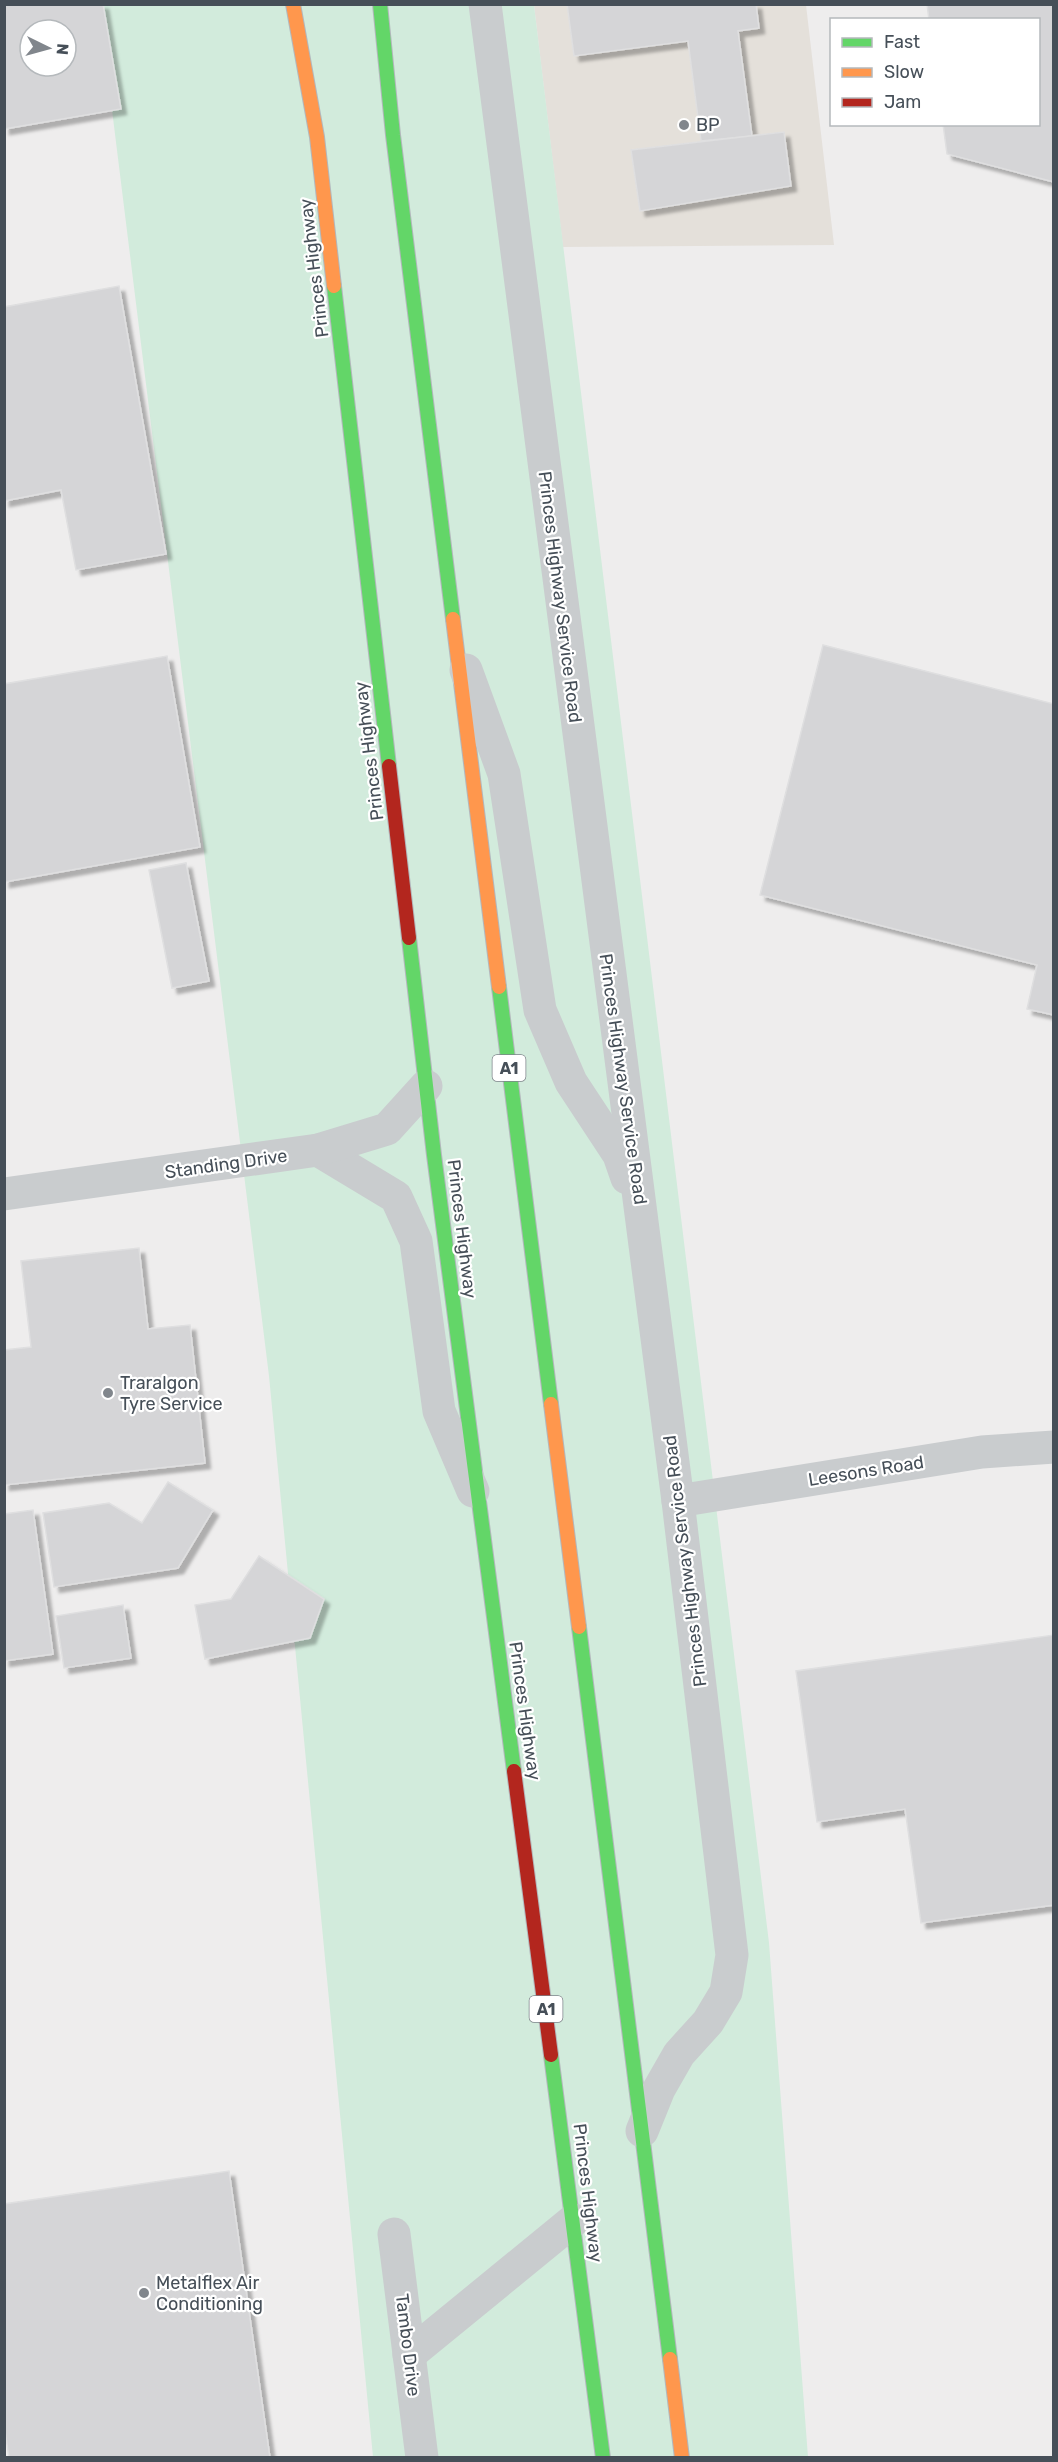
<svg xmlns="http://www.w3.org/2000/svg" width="1058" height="2462" viewBox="0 0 1058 2462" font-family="Rubik,sans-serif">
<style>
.commercial{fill:#e4e0da}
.green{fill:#d2ebdc}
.building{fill:#d5d5d7;stroke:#dfdfe0;stroke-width:1.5;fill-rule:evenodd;filter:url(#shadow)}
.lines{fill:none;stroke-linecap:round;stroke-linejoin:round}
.fast-casing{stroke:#b3b7bc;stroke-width:16}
.slow-casing{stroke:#b3b7bc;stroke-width:16}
.jam-casing{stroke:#b3b7bc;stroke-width:16}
.street{stroke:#c9ccce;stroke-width:33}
.fast{stroke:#63d668;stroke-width:14}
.slow{stroke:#ff974d;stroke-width:14}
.jam{stroke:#b3261e;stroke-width:14}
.poi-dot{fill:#81868c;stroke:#fff;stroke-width:2}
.labels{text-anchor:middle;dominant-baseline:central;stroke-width:4.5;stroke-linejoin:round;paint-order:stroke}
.shield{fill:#fff;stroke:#7e848a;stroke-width:1.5}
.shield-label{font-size:16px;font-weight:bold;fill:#464f58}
.poi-label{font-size:18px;fill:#464f58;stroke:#fff;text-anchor:start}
.street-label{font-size:18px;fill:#464f58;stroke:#fff}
</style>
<defs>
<filter id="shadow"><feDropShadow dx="5.5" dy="5.5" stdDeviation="1.5" flood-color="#0004"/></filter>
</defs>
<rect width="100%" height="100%" fill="#eeeded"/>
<polygon class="commercial" points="534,5 806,5 834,245 563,247"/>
<polygon class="green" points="99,5 534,5 769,1943 808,2457 373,2457 269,1376"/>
<g class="building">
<path d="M4 4H103L121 109 4 129ZM30 30H66V66H30Z"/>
<polygon points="567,4 756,4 759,28 738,31 752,136 701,141 688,41 574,56"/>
<polygon points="927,4 1054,4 1054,182 947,154 943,124 1038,124 1038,20 929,20"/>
<polygon points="784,132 791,186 640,211 631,150"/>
<polygon points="119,286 166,554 76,570 61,490 4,501 4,307"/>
<polygon points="823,645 1054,704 1054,1015 1027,1009 1037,965 760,895"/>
<polygon points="167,656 200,847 4,882 4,684"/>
<polygon points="186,863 209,981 172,988 149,870"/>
<polygon points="139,1248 148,1329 190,1325 205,1463 4,1485 4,1350 31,1347 21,1261"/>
<polygon points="168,1482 213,1510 178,1568 54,1587 43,1513 109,1503 142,1523"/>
<polygon points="33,1510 53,1654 4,1661 4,1514"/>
<polygon points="259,1556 324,1599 310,1638 205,1659 195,1605 231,1599"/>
<polygon points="123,1605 131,1658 64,1668 56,1616"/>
<polygon points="1054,1635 1054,1905 921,1923 905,1809 817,1822 796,1671"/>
<polygon points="229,2171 270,2458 9,2458 4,2424 4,2204"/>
</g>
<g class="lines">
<g class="fast-casing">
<g id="fast">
<polyline points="380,4 393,135 453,619"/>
<polyline points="334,286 389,766"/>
<polyline points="409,938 434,1155 514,1771"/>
<polyline points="499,987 551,1404"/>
<polyline points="579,1627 670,2359"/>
<polyline points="551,2055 603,2458"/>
</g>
</g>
<g class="slow-casing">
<g id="slow">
<polyline points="293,4 317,137 334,286"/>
<polyline points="453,619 499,987"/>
<polyline points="551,1404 579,1627"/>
<polyline points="670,2359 682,2458"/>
</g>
</g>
<g class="jam-casing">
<g id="jam">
<polyline points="389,766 409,938"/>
<polyline points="514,1771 551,2055"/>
</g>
</g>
<g class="street">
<polyline points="485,4 678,1501 732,1955 726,1992 708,2022 679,2054 659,2089 642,2131"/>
<polyline points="466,670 504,774 540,1010 571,1082 619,1155 627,1178"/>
<polyline points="318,1150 396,1197 416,1241 439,1411 473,1491"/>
<polyline points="4,1194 318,1150 387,1129 426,1086"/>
<polyline points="678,1501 982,1452 1054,1447"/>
<polyline points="394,2234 422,2458"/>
<polyline points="409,2355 574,2220"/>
</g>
<use href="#fast" class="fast"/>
<use href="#slow" class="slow"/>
<use href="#jam" class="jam"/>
</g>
<g class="poi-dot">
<circle cx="684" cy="125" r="6"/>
<circle cx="108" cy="1393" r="6"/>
<circle cx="144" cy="2293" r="6"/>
</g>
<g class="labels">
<g class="shield">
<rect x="492.5" y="1055" width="33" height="26" rx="4.5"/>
<rect x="529.5" y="1996" width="33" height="26" rx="4.5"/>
</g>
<g class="shield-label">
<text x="509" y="1068">A1</text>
<text x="546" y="2009">A1</text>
</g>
<g class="poi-label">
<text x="696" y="125">BP</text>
<text x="120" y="1383">Traralgon<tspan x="120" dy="21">Tyre Service</tspan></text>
<text x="156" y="2283">Metalflex Air<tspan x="156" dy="21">Conditioning</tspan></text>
</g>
<g class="street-label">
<text transform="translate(314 268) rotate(-97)">Princes Highway</text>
<text transform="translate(560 597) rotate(83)">Princes Highway Service Road</text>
<text transform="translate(369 751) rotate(-97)">Princes Highway</text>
<text transform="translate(623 1079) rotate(82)">Princes Highway Service Road</text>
<text transform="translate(226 1164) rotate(-8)">Standing Drive</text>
<text transform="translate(462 1229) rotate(83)">Princes Highway</text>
<text transform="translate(866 1471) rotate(-9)">Leesons Road</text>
<text transform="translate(685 1561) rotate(-97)">Princes Highway Service Road</text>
<text transform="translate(525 1711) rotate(82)">Princes Highway</text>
<text transform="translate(588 2193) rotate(83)">Princes Highway</text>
<text transform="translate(408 2345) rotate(83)">Tambo Drive</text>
</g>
</g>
<rect width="1058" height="2462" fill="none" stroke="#464f58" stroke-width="12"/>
<rect x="830" y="18" width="210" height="108" fill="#ffffff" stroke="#b5b9bc" stroke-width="1.5"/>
<rect x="842" y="38" width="30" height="9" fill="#63d668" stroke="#b5b9bc" stroke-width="1.5"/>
<text x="884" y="48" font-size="18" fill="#464f58">Fast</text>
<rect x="842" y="68" width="30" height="9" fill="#ff974d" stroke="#b5b9bc" stroke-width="1.5"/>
<text x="884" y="78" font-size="18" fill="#464f58">Slow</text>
<rect x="842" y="98" width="30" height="9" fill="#b3261e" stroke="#b5b9bc" stroke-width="1.5"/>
<text x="884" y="108" font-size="18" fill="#464f58">Jam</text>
<g transform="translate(48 48) rotate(95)"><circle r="28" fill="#ffffff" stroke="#b5b9bc" stroke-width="1.5"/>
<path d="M0-4.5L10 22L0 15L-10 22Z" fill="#81868c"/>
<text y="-9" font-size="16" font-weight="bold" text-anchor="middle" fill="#464f58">N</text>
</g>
</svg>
